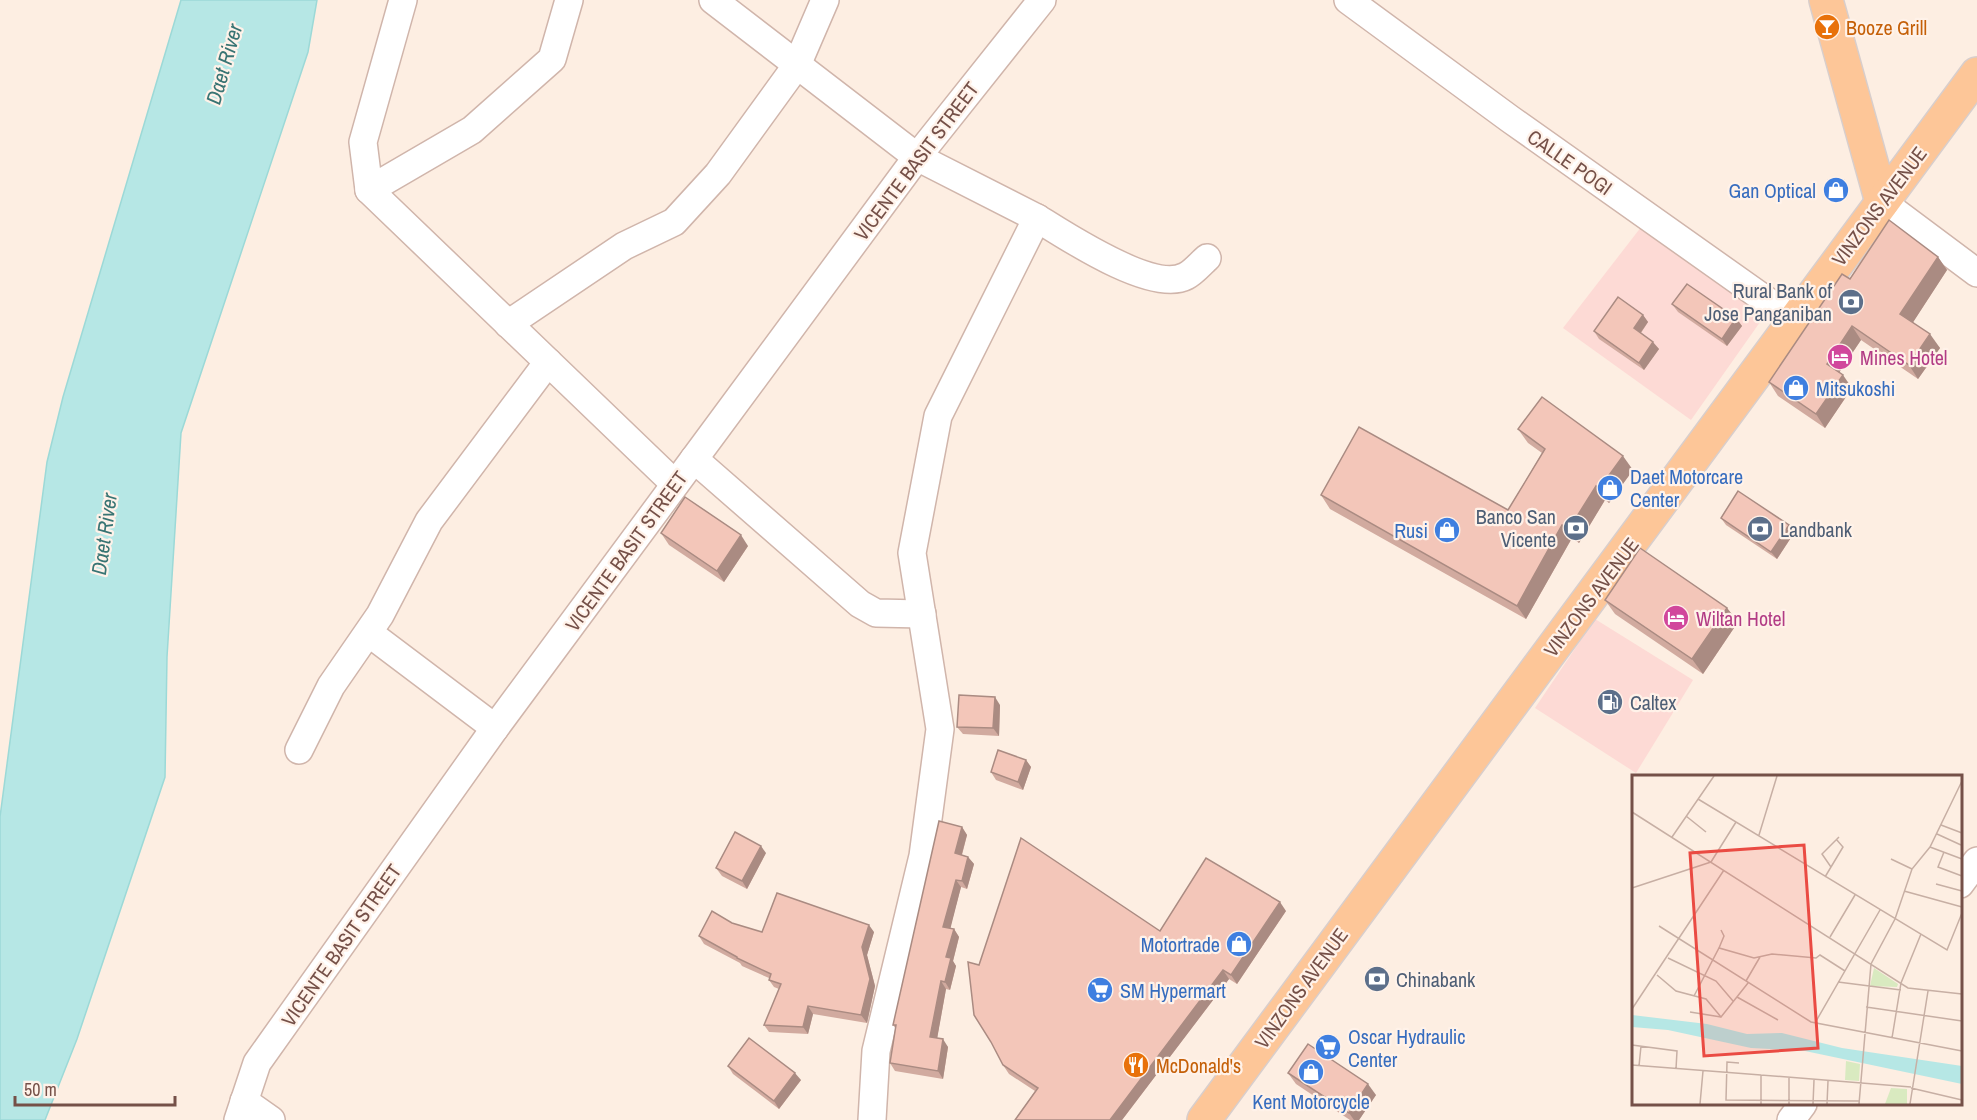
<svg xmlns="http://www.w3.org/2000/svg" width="1977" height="1120" viewBox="0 0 1977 1120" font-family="'Archivo Narrow',sans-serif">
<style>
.commercial{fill:#fddad5}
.water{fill:#b6e7e5;stroke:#9cd9d7;stroke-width:1.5}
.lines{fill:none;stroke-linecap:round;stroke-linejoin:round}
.minor-casing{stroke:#d0b5ab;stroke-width:30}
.major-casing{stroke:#d8cecc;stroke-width:36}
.minor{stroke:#fff;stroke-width:27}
.major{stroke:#fdc698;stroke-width:33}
.wall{fill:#d1aa9f}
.shaded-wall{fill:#aa8b82}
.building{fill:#f3c6b9;stroke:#aa8b82;stroke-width:1.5}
.labels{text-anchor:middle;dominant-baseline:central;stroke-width:4.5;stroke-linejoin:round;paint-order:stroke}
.food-label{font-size:20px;fill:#c56008;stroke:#fff2e9;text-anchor:start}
.street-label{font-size:20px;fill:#755048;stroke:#fff2e9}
.shop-label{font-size:20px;fill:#366cbe;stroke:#fff2e9;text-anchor:start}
.service-label{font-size:20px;fill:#4e5e75;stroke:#fff2e9;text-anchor:start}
.hotel-label{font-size:20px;fill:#b23c85;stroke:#fff2e9;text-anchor:start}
.water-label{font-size:21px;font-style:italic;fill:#387473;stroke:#fff2e9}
.inset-road{fill:none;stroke:#c7afa4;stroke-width:1.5}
.view{fill:#ea4b43;fill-opacity:0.15;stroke:#ea4b43;stroke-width:3}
.inset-edge{fill:none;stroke:#755048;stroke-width:3}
</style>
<rect width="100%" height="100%" fill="#fdeee2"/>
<g class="commercial">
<polygon points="1645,222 1765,315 1691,420 1563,328"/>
<polygon points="1595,619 1693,680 1636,773 1535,708"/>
</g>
<polygon class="water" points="181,0 317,0 308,52 181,433 167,657 165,777 77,1039 45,1120 0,1120 0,817 47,462 63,397"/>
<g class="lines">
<g class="minor-casing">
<g id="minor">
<polyline points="569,0 552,59 472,130 369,190 675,484"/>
<polyline points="713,0 917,157 1037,218 938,416 912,553 940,729 923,856 876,1051 872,1120"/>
<polyline points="1348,0 1510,119 1794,320"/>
<polyline points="369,190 363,142 403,0"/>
<polyline points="1882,202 1977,273"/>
<path d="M1037 218C1066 236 1153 294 1186 276 1194 272 1201 263 1207 258"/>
<polyline points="508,324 624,246 674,222 718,174 797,65 825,0"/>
<polyline points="694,459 860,604 876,613 922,614"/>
<polyline points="369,633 495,728"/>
<polyline points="299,750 331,686 380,615 429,521 548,362"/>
<polyline points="1960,884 1977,861"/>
<polyline points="244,1101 271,1120"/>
<polyline points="238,1120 257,1063 495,728 694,459 917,157 1042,0"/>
<polyline points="1791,1120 1803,1104"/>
</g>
</g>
<g class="major-casing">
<g id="major">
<polyline points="1826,0 1882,202"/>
<polyline points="1204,1120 1977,74"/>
</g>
</g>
<use href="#minor" class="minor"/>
<use href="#major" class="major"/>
</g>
<g class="wall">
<polygon points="1938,257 1947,270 1913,322 1940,348 1918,379 1861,340 1839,373 1852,388 1825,428 1778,396 1769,382 1850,279"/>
<polygon points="1672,304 1736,318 1742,326 1727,346 1678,312"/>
<polygon points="1643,315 1648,322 1641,333 1659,349 1644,370 1599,339 1594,331"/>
<polygon points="1518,429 1633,470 1609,503 1605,500 1579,543 1572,538 1526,619 1330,509 1321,495 1508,510 1542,453 1528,443"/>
<polygon points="1721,518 1789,525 1794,533 1777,559 1726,525"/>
<polygon points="661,533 748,546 724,582 669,545"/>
<polygon points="1605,600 1727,608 1738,622 1703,674 1615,614"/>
<polygon points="1000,705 999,736 963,734 957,727"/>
<polygon points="1026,760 1031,767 1023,790 996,780 991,772"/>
<polygon points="962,827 967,835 962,855 968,857 974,864 967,889 961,887 950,928 954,929 959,937 953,961 956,966 950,990 946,989 937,1038 948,1047 943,1079 895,1071 890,1063 896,1029 893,1025"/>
<polygon points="766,853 747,889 722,876 716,868"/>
<polygon points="1286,911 1237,984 1229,979 1122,1120 1015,1120 1035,1091 1009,1074 1003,1065 979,965"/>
<polygon points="762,932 874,932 867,955 875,986 867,1023 813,1014 808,1034 769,1032 764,1025 779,989 774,987 769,980 769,978 742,966 740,963 704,944 699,936"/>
<polygon points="728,1066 801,1080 779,1109 733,1074"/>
<polygon points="1288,1073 1376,1095 1359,1120 1350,1120 1296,1084"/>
</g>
<g class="shaded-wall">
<polygon points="1938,257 1947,270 1910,327 1900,314"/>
<polygon points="1643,315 1648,322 1639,335 1634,328"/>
<polygon points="1736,318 1742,326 1727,346 1722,339"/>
<polygon points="1852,326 1861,340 1836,377 1827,364"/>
<polygon points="1930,334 1940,348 1918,379 1909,365"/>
<polygon points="1653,342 1659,349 1644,370 1639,363"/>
<polygon points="1843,375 1852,388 1825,428 1816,414"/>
<polygon points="1623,456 1633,470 1609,503 1599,489"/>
<polygon points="1596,486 1605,500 1579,543 1569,529"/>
<polygon points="1562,525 1572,538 1526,619 1517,606"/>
<polygon points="1789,525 1794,533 1777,559 1771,552"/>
<polygon points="741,535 748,546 724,582 717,571"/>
<polygon points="1727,608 1738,622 1703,674 1692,659"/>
<polygon points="995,697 1000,705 999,736 993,728"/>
<polygon points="1026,760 1031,767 1023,790 1018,782"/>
<polygon points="962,827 967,835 960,861 955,853"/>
<polygon points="761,846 766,853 747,889 742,881"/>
<polygon points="968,857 974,864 967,889 962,881"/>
<polygon points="956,880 961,887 949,934 943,927"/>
<polygon points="1280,902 1286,911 1237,984 1231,975"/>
<polygon points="869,925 874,932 867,955 875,986 867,1023 861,1015 862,947"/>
<polygon points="954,929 959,937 953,961 956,966 950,990 945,982 946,957"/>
<polygon points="1223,970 1229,979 1122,1120 1110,1120"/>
<polygon points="941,981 946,989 936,1045 930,1037"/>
<polygon points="808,1006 813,1014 808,1034 803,1027"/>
<polygon points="943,1039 948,1047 943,1079 938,1071"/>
<polygon points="795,1073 801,1080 779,1109 774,1101"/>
<polygon points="1368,1084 1376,1095 1359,1120 1354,1120 1349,1113"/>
</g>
<g class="building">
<polygon points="1889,220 1938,257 1900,314 1930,334 1909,365 1852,326 1827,364 1843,375 1816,414 1769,382 1842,274 1850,279"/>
<polygon points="1687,284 1736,318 1722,339 1672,304"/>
<polygon points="1618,297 1643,315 1634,328 1653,342 1639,363 1594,331"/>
<polygon points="1542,397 1623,456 1599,489 1596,486 1569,529 1562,525 1517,606 1321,495 1359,427 1508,510 1545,449 1518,429"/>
<polygon points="1738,491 1789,525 1771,552 1721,518"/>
<polygon points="685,497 741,535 717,571 661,533"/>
<polygon points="1640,548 1727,608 1692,659 1605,600"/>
<polygon points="959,695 995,697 993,728 957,727"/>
<polygon points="998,750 1026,760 1018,782 991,772"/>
<polygon points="939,821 962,827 955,853 968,857 962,881 956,880 943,927 954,929 946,957 951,958 945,982 941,981 930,1037 943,1039 938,1071 890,1063 896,1025 893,1025"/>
<polygon points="735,832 761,846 742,881 716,868"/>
<polygon points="1021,838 1160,931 1206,858 1280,902 1231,975 1223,970 1110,1120 1015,1120 1038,1088 1003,1065 991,1042 974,1015 968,962 979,965"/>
<polygon points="777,893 869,925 862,947 870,979 861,1015 808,1006 803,1027 764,1025 781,984 769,980 771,974 737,958 737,957 699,936 712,911 732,923 762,932"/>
<polygon points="749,1038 795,1073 774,1101 728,1066"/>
<polygon points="1308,1044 1368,1084 1349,1113 1288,1073"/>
</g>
<defs>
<g id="bar-disc" transform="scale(1.35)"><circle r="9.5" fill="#e8710a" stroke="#fff2e9"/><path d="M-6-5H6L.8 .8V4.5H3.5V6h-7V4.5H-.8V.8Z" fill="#fff"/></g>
<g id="shop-disc" transform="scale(1.35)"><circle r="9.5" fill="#3f7fe0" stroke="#fff2e9"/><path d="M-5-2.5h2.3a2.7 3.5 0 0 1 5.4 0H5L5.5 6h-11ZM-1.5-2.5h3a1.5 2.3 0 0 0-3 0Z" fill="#fff"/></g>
<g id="bank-disc" transform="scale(1.35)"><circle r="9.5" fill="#5c6f8a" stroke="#fff2e9"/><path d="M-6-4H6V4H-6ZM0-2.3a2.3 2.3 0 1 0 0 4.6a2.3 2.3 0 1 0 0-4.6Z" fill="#fff"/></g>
<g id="hotel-disc" transform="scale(1.35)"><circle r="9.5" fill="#d1479c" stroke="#fff2e9"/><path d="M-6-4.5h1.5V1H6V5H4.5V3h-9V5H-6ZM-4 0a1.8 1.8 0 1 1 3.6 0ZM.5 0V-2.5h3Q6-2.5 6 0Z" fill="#fff"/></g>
<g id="fuel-disc" transform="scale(1.35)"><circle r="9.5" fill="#5c6f8a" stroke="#fff2e9"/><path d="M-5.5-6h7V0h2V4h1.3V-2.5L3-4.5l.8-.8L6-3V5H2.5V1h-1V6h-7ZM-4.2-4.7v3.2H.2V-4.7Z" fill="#fff"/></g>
<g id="supermarket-disc" transform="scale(1.35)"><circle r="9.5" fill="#3f7fe0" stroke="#fff2e9"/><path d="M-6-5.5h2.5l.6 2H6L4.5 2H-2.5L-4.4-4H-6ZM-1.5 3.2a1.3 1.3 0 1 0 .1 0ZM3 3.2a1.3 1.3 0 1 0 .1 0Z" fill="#fff"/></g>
<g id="restaurant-disc" transform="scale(1.35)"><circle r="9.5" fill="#e8710a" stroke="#fff2e9"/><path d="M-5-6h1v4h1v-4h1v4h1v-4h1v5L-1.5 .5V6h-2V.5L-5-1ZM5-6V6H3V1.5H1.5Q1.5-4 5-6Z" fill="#fff"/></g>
</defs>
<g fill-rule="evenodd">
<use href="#bar-disc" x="1827" y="27"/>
<use href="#shop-disc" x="1836" y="190"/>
<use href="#bank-disc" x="1851" y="302"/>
<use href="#hotel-disc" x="1840" y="357"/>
<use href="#shop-disc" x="1796" y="388"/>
<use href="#shop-disc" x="1610" y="488"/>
<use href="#bank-disc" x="1576" y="528"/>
<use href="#bank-disc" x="1760" y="529"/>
<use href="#shop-disc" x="1447" y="530"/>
<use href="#hotel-disc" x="1676" y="618"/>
<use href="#fuel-disc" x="1610" y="702"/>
<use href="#shop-disc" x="1239" y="944"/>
<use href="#bank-disc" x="1377" y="979"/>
<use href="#supermarket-disc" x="1100" y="990"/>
<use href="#supermarket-disc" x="1328" y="1047"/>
<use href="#restaurant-disc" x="1136" y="1065"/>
<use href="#shop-disc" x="1311" y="1072"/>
</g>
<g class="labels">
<g class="food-label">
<text x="1846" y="27">Booze Grill</text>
<text x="1156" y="1065">McDonald's</text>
</g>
<g class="street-label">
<text transform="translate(916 161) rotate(-53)">VICENTE BASIT STREET</text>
<text transform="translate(1570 162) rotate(35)">CALLE POGI</text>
<text transform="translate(1879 206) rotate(-53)">VINZONS AVENUE</text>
<text transform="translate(626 551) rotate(-54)">VICENTE BASIT STREET</text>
<text transform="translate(1591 597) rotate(-53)">VINZONS AVENUE</text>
<text transform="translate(341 945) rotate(-55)">VICENTE BASIT STREET</text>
<text transform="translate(1301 988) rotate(-54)">VINZONS AVENUE</text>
</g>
<g class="shop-label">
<text x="1816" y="190" text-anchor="end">Gan Optical</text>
<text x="1816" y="388">Mitsukoshi</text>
<text x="1630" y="476">Daet Motorcare<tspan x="1630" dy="23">Center</tspan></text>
<text x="1428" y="530" text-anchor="end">Rusi</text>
<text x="1220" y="944" text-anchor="end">Motortrade</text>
<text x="1120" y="990">SM Hypermart</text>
<text x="1348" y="1036">Oscar Hydraulic<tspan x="1348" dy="23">Center</tspan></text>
<text x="1311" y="1101" text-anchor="middle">Kent Motorcycle</text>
</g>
<g class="service-label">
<text x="1832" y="290" text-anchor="end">Rural Bank of<tspan x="1832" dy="23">Jose Panganiban</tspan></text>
<text x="1556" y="516" text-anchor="end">Banco San<tspan x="1556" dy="23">Vicente</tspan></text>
<text x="1780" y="529">Landbank</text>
<text x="1630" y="702">Caltex</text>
<text x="1396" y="979">Chinabank</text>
</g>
<g class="hotel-label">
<text x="1860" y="357">Mines Hotel</text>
<text x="1696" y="618">Wiltan Hotel</text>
</g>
<g class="water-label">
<text transform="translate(224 64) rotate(-74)">Daet River</text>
<text transform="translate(104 534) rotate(-82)">Daet River</text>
</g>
</g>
<g transform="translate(1632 775)">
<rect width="330" height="330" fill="#fdeee2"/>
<path d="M242 193 266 209 265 212 238 211ZM214 286 228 289 227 306 213 305ZM259 313 275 314V329H253Z" fill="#d9eac0"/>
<path d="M0 240 75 249 115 259 150 258 210 273 330 291V309L173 276 119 273 36 255 0 252Z" fill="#b6e7e5"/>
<path class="inset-road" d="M66 24 315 175 330 138M0 37 276 213 330 219M54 41 74 57M309 50 330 58M305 59 329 70M127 60 145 1M40 62 82 1M298 72 330 84M312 77 306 92 330 101M259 84 280 94M79 87 104 47M199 92 211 72 204 64M193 102 199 92 190 79 207 62M304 109 330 116M0 113 79 87M272 116 330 132M27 151 179 247 330 276M198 162 223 120M87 173 92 161 89 155M36 183 84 206 101 226M25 200 44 216 74 224 89 242 116 208M114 206 128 182M206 207 269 215M62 221 87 173 122 183 140 179 184 183 188 180 213 196M105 222 146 245M234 232 330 246M0 234 92 95M58 237 89 242M183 248 248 135M260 263 269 208 289 159M0 270 45 276 44 294M107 288 95 287 94 325 227 326M0 290 129 300M7 291 9 271M279 313 330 325M68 329 71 296M129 329V300L279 312M157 329V303M181 329 182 305M195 329 196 306M227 329 239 189 263 144 280 94 298 72 330 6M278 329 296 216"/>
<path class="view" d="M172 70 186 273 72 281 58 78Z"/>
<rect width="330" height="330" class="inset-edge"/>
</g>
<path d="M15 1096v9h160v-9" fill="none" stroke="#755048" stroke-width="3"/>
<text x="24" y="1096" font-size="18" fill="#755048" stroke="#fff2e9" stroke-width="4.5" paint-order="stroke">50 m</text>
</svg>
